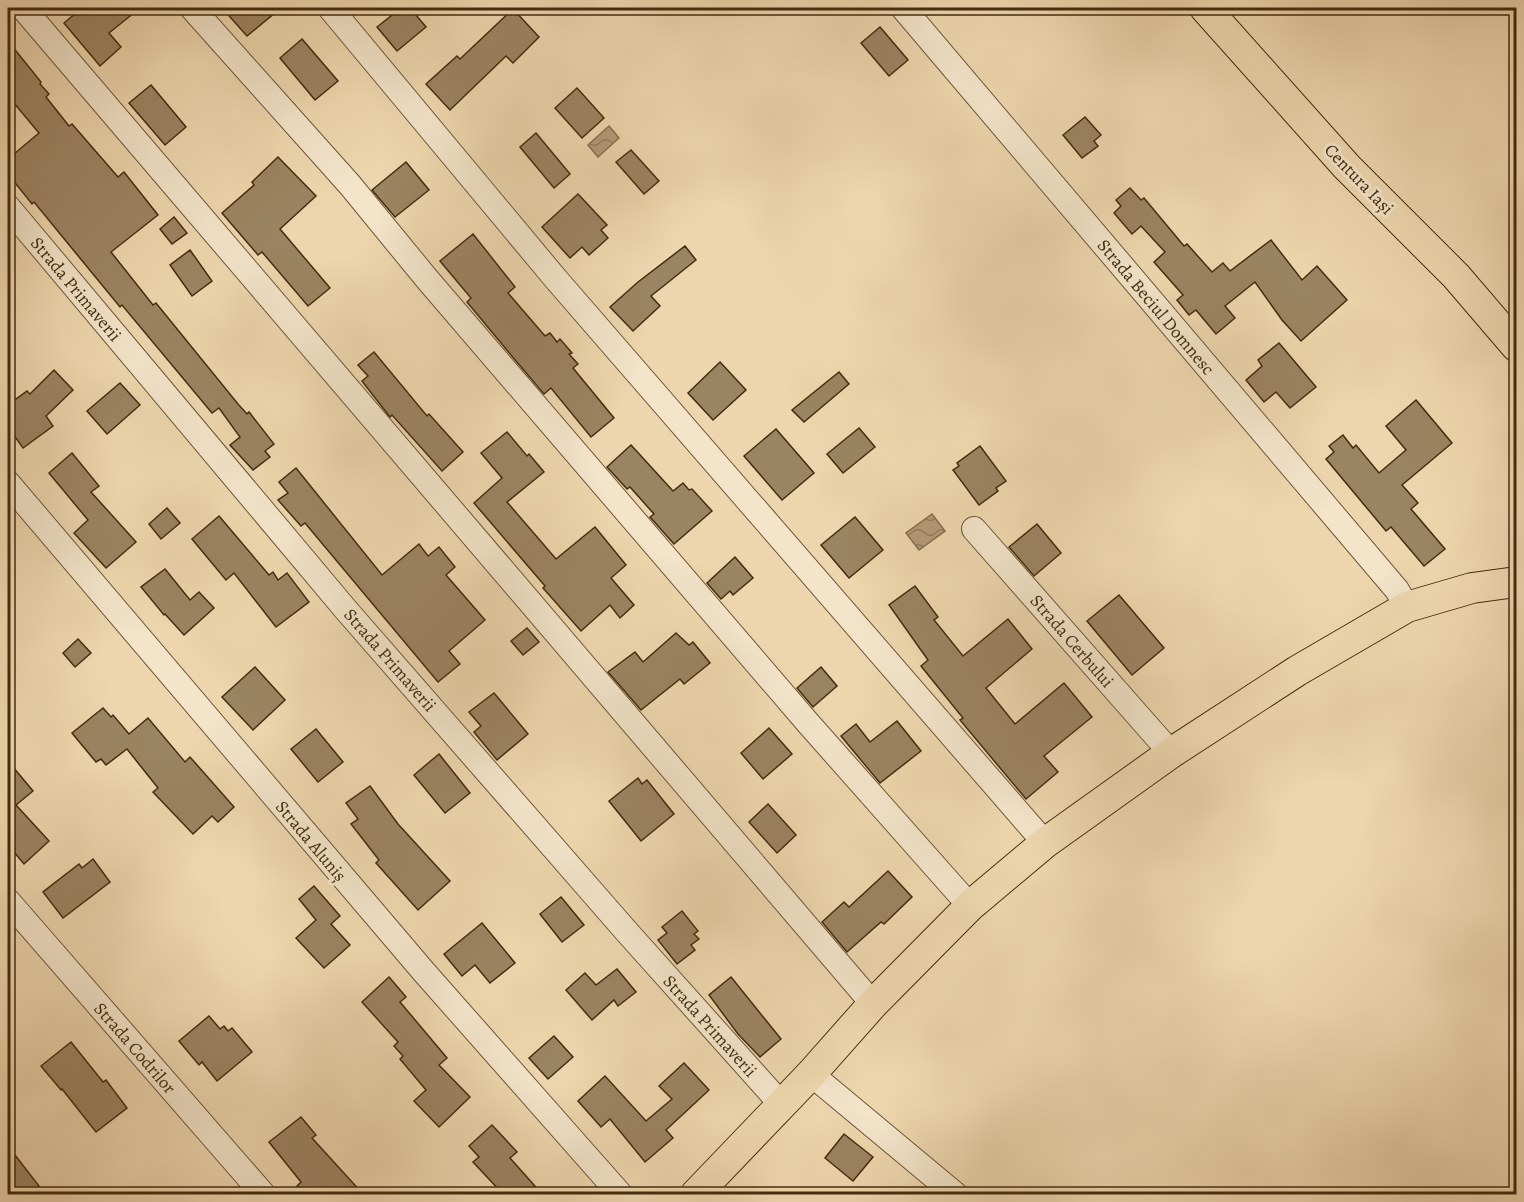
<svg xmlns="http://www.w3.org/2000/svg" width="1524" height="1202" viewBox="0 0 1524 1202" font-family="Alegreya,serif">
<style>
.water{fill:url(#water-waves);stroke:#866f4d;stroke-width:1.5}
.building{fill:#9b8461;stroke:#432c0f;stroke-width:1.5}
.lines{fill:none;stroke-linecap:round;stroke-linejoin:round}
.minor-casing{stroke:#6e5636;stroke-width:26}
.major-casing{stroke:#432c0f;stroke-width:32}
.minor{stroke:#f3e4ca;stroke-width:24}
.major{stroke:#edd6ad;stroke-width:30}
.labels{text-anchor:middle;dominant-baseline:central;stroke-width:6;stroke-linejoin:round;paint-order:stroke}
.street-label{font-size:18px;fill:#432c0f;stroke:#f3e4ca}
</style>
<defs>
<pattern id="water-waves" width="16" height="10" patternUnits="userSpaceOnUse" patternTransform="scale(1.5)"><rect width="16" height="10" fill="#b39c77"/><path d="M0 5q4-4 8 0t8 0" fill="none" stroke="#937f60"/></pattern>
</defs>
<rect width="100%" height="100%" fill="#edd6ad"/>
<filter id="stains"><feTurbulence type="fractalNoise" baseFrequency=".00333" numOctaves="4"/><feColorMatrix values="0 0 0 0 .2 0 0 0 0 .09 0 0 0 0 .02 0 0 0 .5 -.17"/></filter>
<radialGradient id="worn" r=".72"><stop offset=".6" stop-color="#630" stop-opacity="0"/><stop offset="1" stop-color="#630" stop-opacity=".3"/></radialGradient>
<g class="water">
<polygon points="609,126 619,138 598,157 588,145"/>
<polygon points="932,514 945,531 919,550 906,533"/>
</g>
<g class="building">
<polygon points="82,8 140,8 109,33 121,47 100,66 64,23"/>
<polygon points="222,8 281,8 247,36"/>
<polygon points="401,8 410,8 426,27 397,51 377,27"/>
<polygon points="513,9 539,37 513,63 506,56 450,110 426,84 457,56 460,59"/>
<polygon points="880,27 908,60 889,76 861,43"/>
<polygon points="302,39 338,81 315,100 280,58"/>
<polygon points="8,41 41,82 40,84 49,94 46,97 69,126 72,124 118,177 124,172 158,215 111,252 153,305 156,303 238,404 247,414 249,412 274,444 265,451 270,457 253,470 230,445 240,437 219,408 212,413 122,305 120,307 34,202 32,204 8,174 8,159 39,133 8,96"/>
<polygon points="151,85 186,127 165,145 129,103"/>
<polygon points="577,88 604,118 582,138 555,108"/>
<polygon points="1085,117 1101,135 1094,141 1098,146 1082,158 1063,135"/>
<polygon points="536,133 570,174 554,188 520,147"/>
<polygon points="631,150 659,181 644,194 616,162"/>
<polygon points="278,157 316,196 280,229 330,288 308,306 262,252 258,255 222,213 254,185 252,182"/>
<polygon points="406,162 429,190 395,217 372,190"/>
<polygon points="1130,188 1141,200 1144,198 1184,246 1187,244 1212,272 1223,263 1230,271 1271,240 1302,280 1317,266 1347,300 1301,341 1282,320 1255,282 1225,306 1235,318 1216,334 1196,310 1189,315 1177,300 1183,295 1154,262 1165,252 1141,226 1132,234 1114,213 1121,206 1116,200"/>
<polygon points="578,194 607,225 601,230 608,238 589,255 582,247 570,258 542,227"/>
<polygon points="174,217 187,233 172,244 160,229"/>
<polygon points="473,234 515,287 508,293 545,336 550,333 557,342 560,339 572,353 569,354 578,364 573,368 614,418 591,437 551,388 544,394 516,361 467,302 471,298 440,261"/>
<polygon points="685,246 696,260 651,296 660,306 633,331 610,307 638,282"/>
<polygon points="190,250 212,281 192,296 170,265"/>
<polygon points="1279,343 1316,387 1290,408 1276,392 1264,402 1246,380 1262,366 1258,360"/>
<polygon points="374,352 427,416 429,414 463,452 442,471 392,415 390,417 362,381 368,376 358,365"/>
<polygon points="720,362 746,390 713,420 688,393"/>
<polygon points="54,370 73,390 46,416 53,426 23,448 8,427 8,405 27,391 30,394"/>
<polygon points="839,372 849,384 804,422 792,410"/>
<polygon points="120,383 140,405 107,434 87,411"/>
<polygon points="1416,400 1452,443 1402,485 1418,503 1411,509 1445,549 1424,566 1391,527 1386,531 1326,459 1334,452 1329,446 1343,435 1353,448 1356,445 1379,473 1406,450 1386,426"/>
<polygon points="859,428 875,447 843,473 827,454"/>
<polygon points="776,429 814,473 782,500 744,456"/>
<polygon points="507,432 527,456 529,454 544,472 507,502 556,559 595,527 626,565 611,578 634,605 620,618 610,605 581,631 543,588 545,586 474,503 502,478 481,453"/>
<polygon points="631,445 673,491 683,483 689,490 692,489 712,511 674,544 650,517 654,514 630,487 627,489 607,467"/>
<polygon points="980,446 1006,481 996,488 998,491 979,505 953,470 959,466 957,463"/>
<polygon points="72,453 99,486 91,492 136,542 106,568 74,533 88,520 49,473"/>
<polygon points="296,468 382,575 419,544 428,556 439,547 455,567 446,575 485,620 449,651 460,664 438,682 305,523 301,526 278,500 288,493 279,482"/>
<polygon points="167,508 180,523 161,539 149,524"/>
<polygon points="219,516 269,575 273,572 278,580 287,573 309,602 276,627 234,573 226,580 192,539"/>
<polygon points="855,517 883,550 849,578 821,545"/>
<polygon points="1037,524 1061,553 1034,576 1009,547"/>
<polygon points="735,557 753,578 733,595 730,591 721,599 707,583"/>
<polygon points="165,569 190,600 199,592 214,608 184,635 165,614 164,615 141,587"/>
<polygon points="915,586 938,617 934,620 963,656 1008,619 1032,649 986,688 1015,724 1064,683 1092,717 1044,756 1058,772 1026,799 960,720 963,718 921,666 928,660 889,605"/>
<polygon points="1119,595 1164,648 1132,675 1087,621"/>
<polygon points="527,628 539,642 523,655 511,641"/>
<polygon points="676,633 689,645 693,642 710,663 684,684 680,679 641,710 608,672 635,652 643,662"/>
<polygon points="78,639 91,653 75,667 63,653"/>
<polygon points="255,667 285,700 253,730 222,697"/>
<polygon points="821,667 837,686 813,707 797,688"/>
<polygon points="494,693 528,734 497,760 474,732 481,726 469,712"/>
<polygon points="103,708 111,717 113,715 129,734 148,718 185,762 190,757 234,807 218,822 212,816 193,834 153,792 158,788 127,749 106,765 101,759 96,762 72,733"/>
<polygon points="897,721 921,751 880,783 841,736 856,724 870,742"/>
<polygon points="769,728 792,754 763,779 741,753"/>
<polygon points="316,729 343,762 318,782 291,749"/>
<polygon points="439,754 470,793 445,813 414,775"/>
<polygon points="8,761 33,791 16,805 49,841 24,864 8,845"/>
<polygon points="638,778 642,784 647,780 674,814 641,841 609,801"/>
<polygon points="370,786 398,824 450,881 418,910 376,863 379,860 351,824 358,819 346,803"/>
<polygon points="768,804 796,835 777,853 749,822"/>
<polygon points="93,859 110,882 63,918 43,892 79,864 82,868"/>
<polygon points="888,871 912,897 884,924 881,922 847,952 822,922 844,902 849,907"/>
<polygon points="314,886 340,916 331,924 350,945 324,968 296,938 316,920 299,899"/>
<polygon points="561,897 584,925 562,942 540,914"/>
<polygon points="682,911 698,931 694,934 699,939 691,945 695,950 677,964 658,940 667,933 662,927"/>
<polygon points="482,923 515,963 490,983 475,965 462,976 444,954"/>
<polygon points="617,969 636,992 618,1006 614,1000 592,1020 566,990 585,973 596,985"/>
<polygon points="389,977 406,997 400,1002 447,1058 439,1065 470,1097 439,1127 414,1101 426,1090 400,1059 403,1056 394,1046 398,1042 362,1002"/>
<polygon points="731,977 781,1039 760,1057 738,1034 709,995"/>
<polygon points="209,1016 220,1029 224,1026 228,1031 232,1028 252,1052 217,1081 202,1062 199,1065 179,1041"/>
<polygon points="554,1036 573,1057 548,1079 529,1058"/>
<polygon points="71,1042 103,1082 106,1080 127,1108 96,1132 62,1089 61,1090 41,1066"/>
<polygon points="684,1063 709,1090 666,1130 673,1138 645,1162 610,1119 601,1127 578,1101 605,1076 646,1121 672,1099 659,1086"/>
<polygon points="301,1117 316,1135 312,1138 363,1194 304,1194 297,1186 301,1182 269,1142"/>
<polygon points="492,1125 517,1152 510,1158 542,1194 503,1194 473,1162 479,1157 469,1146"/>
<polygon points="844,1134 873,1157 853,1181 825,1158"/>
<polygon points="8,1146 39,1186 28,1194 8,1194"/>
</g>
<g class="lines">
<g class="minor-casing">
<g id="minor">
<polyline points="23,8 873,1004"/>
<polyline points="192,8 350,185 427,279 808,723 970,906"/>
<polyline points="330,8 555,278 1045,843"/>
<polyline points="903,8 1397,590 1407,607"/>
<polyline points="8,207 347,611 627,932 782,1105"/>
<polyline points="8,483 424,972 620,1194"/>
<polyline points="974,529 1171,753"/>
<polyline points="8,901 263,1194"/>
<polyline points="811,1074 955,1194"/>
</g>
</g>
<g class="major-casing">
<g id="major">
<polyline points="1205,8 1347,167 1456,276 1516,346"/>
<polyline points="696,1194 811,1074 873,1004 970,906 1045,843 1171,753 1297,671 1407,607 1472,588 1516,582"/>
</g>
</g>
<use href="#minor" class="minor"/>
<use href="#major" class="major"/>
</g>
<g class="labels">
<g class="street-label">
<text transform="translate(1359 179) rotate(46)">Centura Iași</text>
<text transform="translate(76 289) rotate(50)">Strada Primaverii</text>
<text transform="translate(1156 307) rotate(50)">Strada Beciul Domnesc</text>
<text transform="translate(1072 641) rotate(49)">Strada Cerbului</text>
<text transform="translate(390 660) rotate(49)">Strada Primaverii</text>
<text transform="translate(311 841) rotate(50)">Strada Aluniș</text>
<text transform="translate(710 1026) rotate(48)">Strada Primaverii</text>
<text transform="translate(135 1048) rotate(49)">Strada Codrilor</text>
</g>
</g>
<rect width="1524" height="1202" fill="none" stroke="#edd6ad" stroke-width="30"/>
<rect x="9" y="9" width="1506" height="1184" fill="none" stroke="#432c0f" stroke-width="3"/>
<rect x="15" y="15" width="1494" height="1172" fill="none" stroke="#432c0f" stroke-width="1.5"/>
<rect width="100%" height="100%" filter="url(#stains)"/>
<rect width="100%" height="100%" fill="url(#worn)"/>
</svg>
